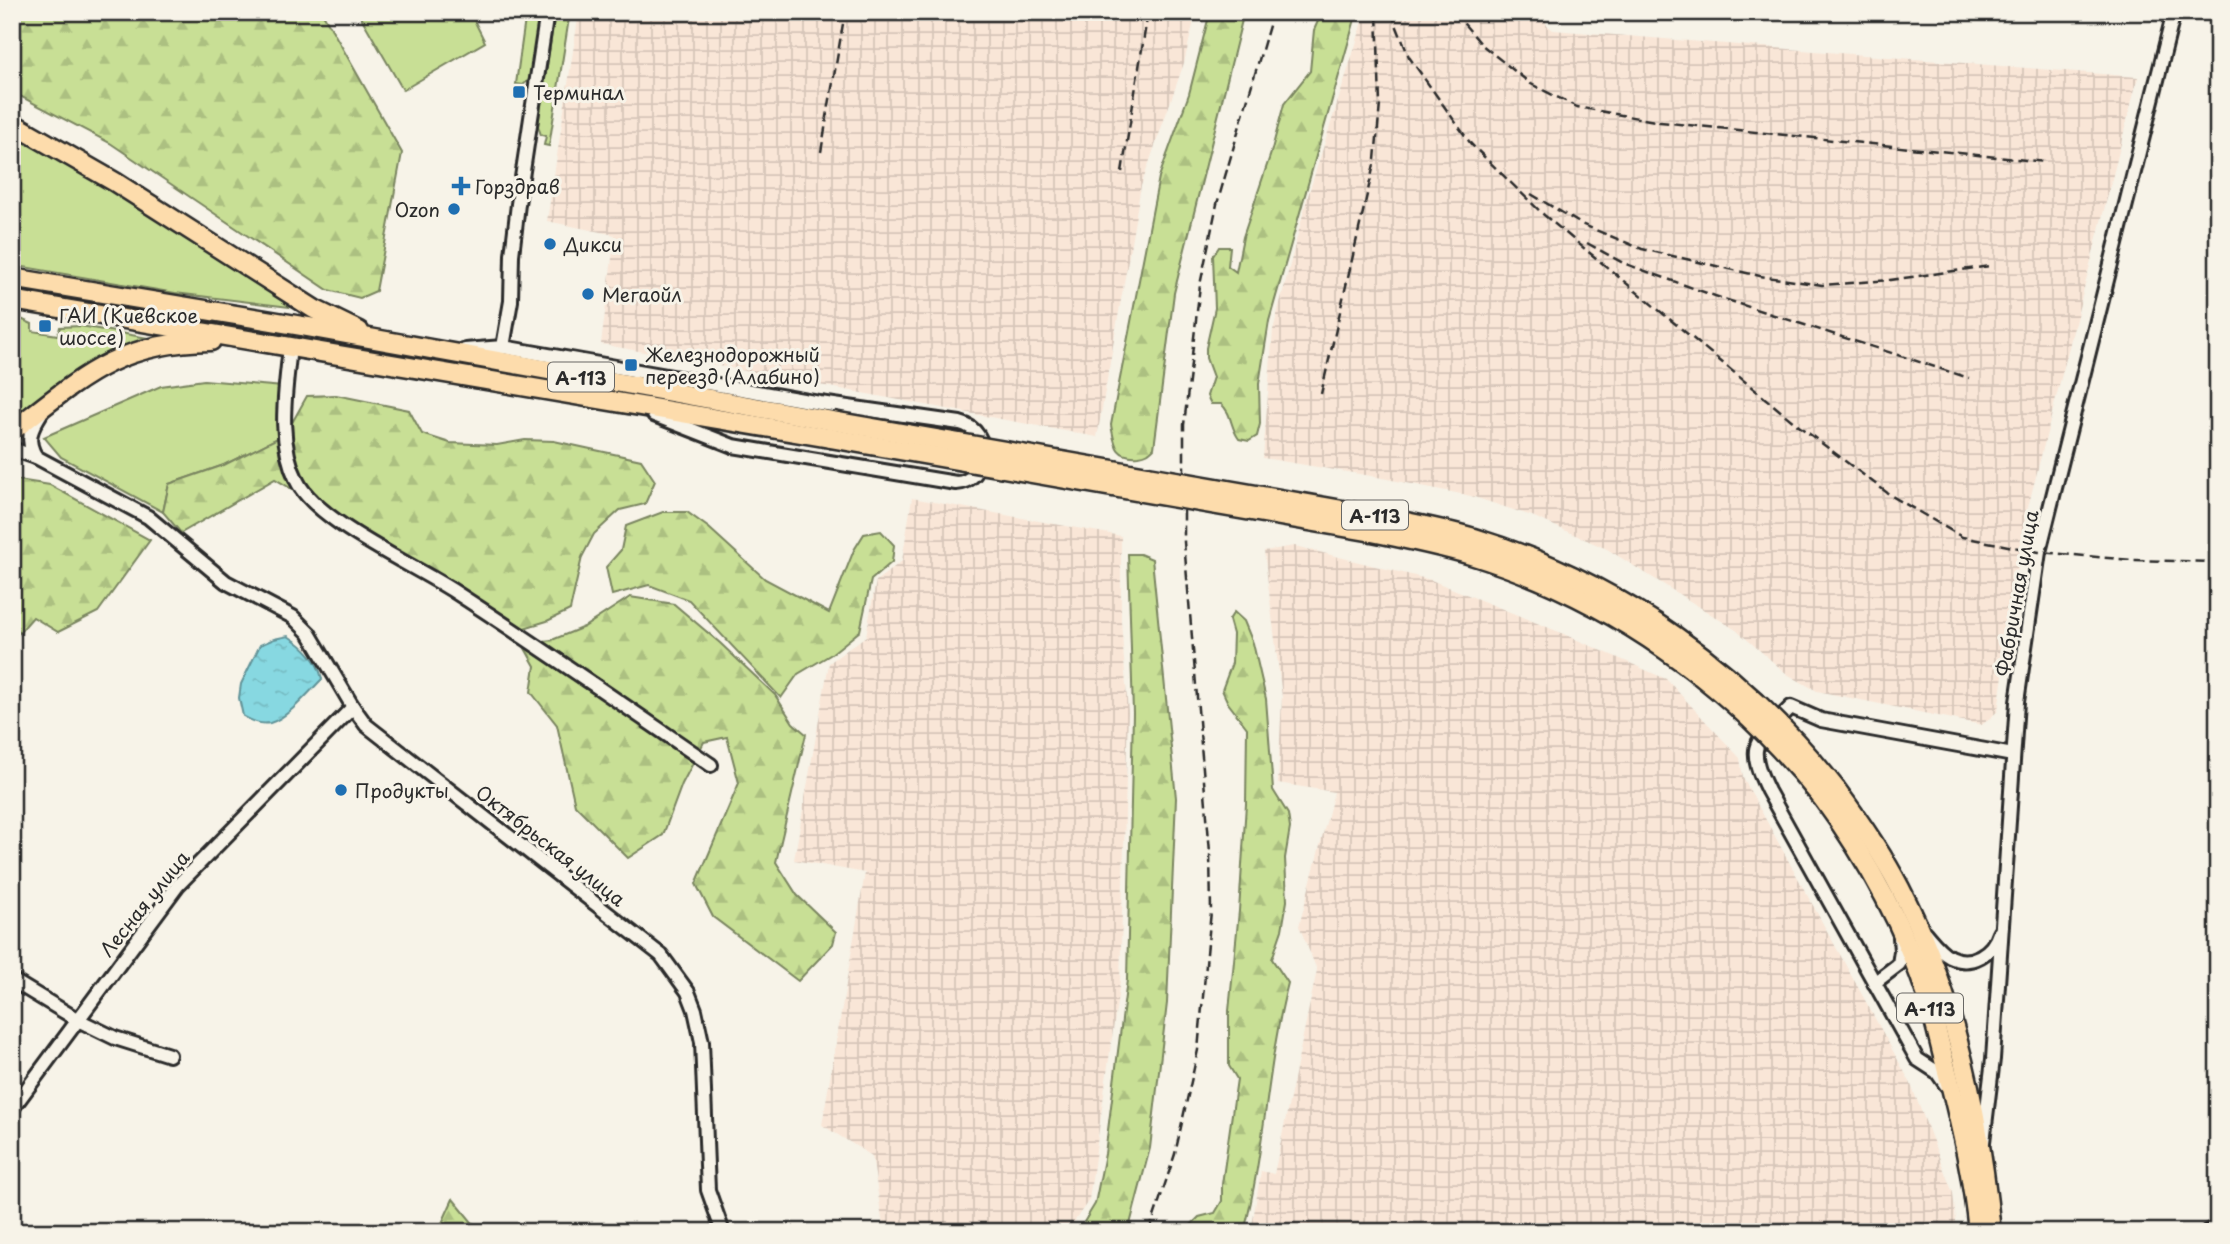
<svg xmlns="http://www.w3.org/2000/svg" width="2230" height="1244" viewBox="0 0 2230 1244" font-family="'Playpen Sans',sans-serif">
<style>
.industrial{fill:url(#industrial-grid)}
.green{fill:#c8df95;stroke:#7a8560;stroke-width:2}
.forest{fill:url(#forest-firs);stroke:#7a8560;stroke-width:2}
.water{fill:url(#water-ripples);stroke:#629398;stroke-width:2}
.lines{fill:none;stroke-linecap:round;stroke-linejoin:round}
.minor-casing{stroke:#2b2b2b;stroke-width:18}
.highway-casing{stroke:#2b2b2b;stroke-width:23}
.minor{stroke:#f7f3e8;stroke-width:12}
.highway{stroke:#fddcac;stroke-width:18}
.rail{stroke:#2b2b2b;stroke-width:2.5;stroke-dasharray:10 5;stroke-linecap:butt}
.highway-bridge-casing{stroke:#2b2b2b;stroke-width:23;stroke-linecap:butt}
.highway-bridge{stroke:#fddcac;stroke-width:18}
.poi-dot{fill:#1f6fb2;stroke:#f7f3e8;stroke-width:2.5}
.labels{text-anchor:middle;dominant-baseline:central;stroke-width:6;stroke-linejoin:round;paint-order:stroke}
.shield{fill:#f7f3e8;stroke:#686764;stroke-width:2}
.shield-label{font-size:18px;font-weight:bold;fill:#2b2b2b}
.poi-label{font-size:19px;fill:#2b2b2b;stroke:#f7f3e8;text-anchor:start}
.street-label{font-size:19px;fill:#2b2b2b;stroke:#f7f3e8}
</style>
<defs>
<pattern id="industrial-grid" width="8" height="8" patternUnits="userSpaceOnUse" patternTransform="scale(1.75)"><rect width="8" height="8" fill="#f9e6d7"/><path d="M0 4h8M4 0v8" fill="none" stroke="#d6c5b9"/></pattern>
<pattern id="forest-firs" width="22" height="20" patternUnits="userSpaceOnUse" patternTransform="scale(1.75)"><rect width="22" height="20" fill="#c8df95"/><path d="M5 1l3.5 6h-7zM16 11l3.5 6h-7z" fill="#acc081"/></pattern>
<pattern id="water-ripples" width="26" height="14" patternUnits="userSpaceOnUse" patternTransform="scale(1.75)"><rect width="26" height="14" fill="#87d8e1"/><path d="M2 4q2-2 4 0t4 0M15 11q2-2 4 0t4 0" fill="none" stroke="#75bac1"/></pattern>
</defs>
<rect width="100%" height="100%" fill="#f7f3e8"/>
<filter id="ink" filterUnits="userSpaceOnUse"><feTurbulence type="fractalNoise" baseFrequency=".0143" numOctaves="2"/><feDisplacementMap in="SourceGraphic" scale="14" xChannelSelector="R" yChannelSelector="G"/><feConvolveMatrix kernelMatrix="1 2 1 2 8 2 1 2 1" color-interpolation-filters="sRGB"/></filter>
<g filter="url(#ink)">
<g class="industrial">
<polygon points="579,12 1196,12 1184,63 1141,186 1097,437 601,344 615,235 547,221"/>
<polygon points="1366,12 1547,12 1546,24 1553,30 2138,77 2024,523 1998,711 1982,725 1817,691 1787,674 1736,630 1607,549 1532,516 1471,496 1377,477 1263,458 1273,330 1307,199"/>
<polygon points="912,498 1121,536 1121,621 1128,712 1120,981 1089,1200 1067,1232 884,1232 872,1156 822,1125 865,873 794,860 829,663 866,636 876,581 902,561"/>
<polygon points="1295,546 1431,580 1564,634 1666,679 1740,758 1743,778 1910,1082 1953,1193 1957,1232 1251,1232 1261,1171 1274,1174 1317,970 1299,926 1334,792 1278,783 1282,697 1264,551"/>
</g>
<g class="green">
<polygon points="358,12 470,12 485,42 403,90"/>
<polygon points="526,12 540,12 530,79 523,85 516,84"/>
<polygon points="555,12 570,12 549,146 544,145 546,136 541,135 538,126"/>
<polygon points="12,131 136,203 298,308 175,293 12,265"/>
<polygon points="12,315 32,324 32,331 58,335 60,327 81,326 159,340 12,421"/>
<polygon points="204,380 283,387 280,437 224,465 169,484 163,512 61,457 44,437 161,386"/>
</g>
<g class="forest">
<polygon points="12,12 322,12 402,153 376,291 360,298 328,290 110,143 12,92"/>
<path d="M1210 12H1244L1174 293 1154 448C1149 453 1147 455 1139 456 1115 458 1115 445 1111 425L1159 177 1189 94Z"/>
<path d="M1322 12H1357L1269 321 1259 384 1260 424 1257 436 1249 441 1239 439C1230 427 1232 413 1221 404H1211L1207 396 1213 377 1206 358V348L1215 308 1213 256 1219 247H1230L1228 266 1236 272 1243 237 1271 153 1284 104 1310 71 1314 30Z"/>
<polygon points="336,395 409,410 422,434 450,443 497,445 525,440 554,441 641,460 655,481 645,504 620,510 594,534 582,557 570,610 547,621 524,628 275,479 181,533 163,512 169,484 224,465 280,437 293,421 307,396"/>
<polygon points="12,479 50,485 150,540 98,612 58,632 33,617 12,641"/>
<polygon points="663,512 687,512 709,528 765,579 829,613 854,550 864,534 881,531 894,545 892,562 871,580 860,631 830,655 798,674 781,698 689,600 649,585 612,595 606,567 621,550 626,526"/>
<polygon points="1128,554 1140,554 1152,559 1176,798 1167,1003 1150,1148 1128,1232 1078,1232 1095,1204 1105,1154 1127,980 1133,713"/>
<polygon points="630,597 674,604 720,643 775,695 793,723 806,734 776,862 797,895 836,932 833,944 798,981 713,917 696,884 739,783 727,737 704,742 682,784 663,835 628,858 575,805 557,725 531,692 535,666 522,643 552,640 584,627"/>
<path d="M1234 612 1244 621 1253 643 1266 699 1273 790 1288 814 1290 828 1285 858 1287 901 1282 930 1272 959 1288 983C1267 1064 1265 1150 1244 1232H1189V1227L1199 1217 1215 1213 1222 1201V1184L1237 1079 1229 1066V1011L1239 911 1246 804 1247 728 1228 703 1222 690 1232 663 1233 634 1229 620Z"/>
<polygon points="453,1199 480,1232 438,1232"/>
</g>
<path class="water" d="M288 636C304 646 318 660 322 679 310 691 287 719 270 723 260 725 252 721 243 716L239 698 241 684 260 645 274 639Z"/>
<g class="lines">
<g class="minor-casing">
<g id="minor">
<path d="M290 346C286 391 276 438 297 481 316 521 412 564 452 590 539 646 625 706 711 765"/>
<polyline points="503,347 511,301 512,255 518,204 547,12"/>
<path d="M465 350 503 347 820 403 960 423C994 431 987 482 956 483L733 446 654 415"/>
<polyline points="12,449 36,457 148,517 226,582 293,617 309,633 353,707 366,725 661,955 688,992 695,1010 702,1042 708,1190 723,1232"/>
<path d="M36 457C25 440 31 429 41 413"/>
<path d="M1925 933C1932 941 1940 952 1950 957 1971 967 1993 953 1999 933"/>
<polyline points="12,980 78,1020 115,1038 169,1055"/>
<polyline points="1874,983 1899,964 1901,951 1900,937"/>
<path d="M1946 1085 1937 1072 1917 1059 1768 791C1744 742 1757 742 1791 707L1821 720 2013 755"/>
<polyline points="12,1109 178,885 353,707"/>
<polyline points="1983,1142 1993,1059 2017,702 2039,552 2174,12"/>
<polyline points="2207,1232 2218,1226"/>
</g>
</g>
<g class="highway-casing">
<g id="highway">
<polyline points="12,123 115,182 314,309 359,331"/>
<polyline points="12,278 308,327 833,421"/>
<polyline points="12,300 830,438"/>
<path d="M12 431C82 377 118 342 211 341"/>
<path d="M1836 789C1859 820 1882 853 1900 888 1954 993 1980 1115 1991 1232"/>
<path d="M1823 799C1869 861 1905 929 1929 1002 1936 1026 1941 1050 1948 1075 1961 1127 1973 1178 1978 1232"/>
</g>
</g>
<use href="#minor" class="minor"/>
<use href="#highway" class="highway"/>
<g class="rail">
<polyline points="1391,12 1409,57 1471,144 1544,215 1795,423 1890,495 1962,537 2039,552 2132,560 2218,562"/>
<polyline points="1454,12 1482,45 1531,84 1577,107 1660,122 2045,162"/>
<polyline points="821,152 845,12"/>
<polyline points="1122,172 1148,12"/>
<polyline points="1531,194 1581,224 1642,249 1760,276 1822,285 1890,280 1990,266"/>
<polyline points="1587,243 1623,263 1715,296 1969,378"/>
<polyline points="1321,394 1375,160 1380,104 1377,12"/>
<polyline points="1149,1232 1175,1154 1198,1050 1211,911 1210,852 1184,542 1184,425 1200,285 1217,204 1273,12"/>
</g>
<g class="highway-bridge-casing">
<g id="highway-bridge">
<path d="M833 421 1371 515C1405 522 1440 528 1474 538 1620 582 1743 671 1836 789"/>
<path d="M830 438 1367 531C1402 538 1437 545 1471 555 1612 598 1732 684 1823 799"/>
</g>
</g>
<use href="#highway-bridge" class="highway-bridge"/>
</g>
</g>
<g class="poi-dot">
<rect x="512" y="85" width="14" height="14" rx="3.5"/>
<path d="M457.5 175.5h7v7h7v7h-7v7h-7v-7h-7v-7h7z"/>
<circle cx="454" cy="209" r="7"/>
<circle cx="550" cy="244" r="7"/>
<circle cx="588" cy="294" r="7"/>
<rect x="38" y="319" width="14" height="14" rx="3.5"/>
<rect x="624" y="358" width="14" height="14" rx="3.5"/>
<circle cx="341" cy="790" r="7"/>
</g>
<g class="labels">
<g class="shield">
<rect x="548" y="362.5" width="66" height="29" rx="5"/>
<rect x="1342" y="500.5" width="66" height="29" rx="5"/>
<rect x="1897" y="993.5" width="66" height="29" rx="5"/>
</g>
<g class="shield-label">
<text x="581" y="377">А-113</text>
<text x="1375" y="515">А-113</text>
<text x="1930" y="1008">А-113</text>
</g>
<g class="poi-label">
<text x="533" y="92">Терминал</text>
<text x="475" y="186">Горздрав</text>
<text x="440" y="209" text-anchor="end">Ozon</text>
<text x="564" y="244">Дикси</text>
<text x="602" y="294">Мегаойл</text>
<text x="59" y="315">ГАИ (Киевское<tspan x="59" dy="22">шоссе)</tspan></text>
<text x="645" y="354">Железнодорожный<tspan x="645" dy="22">переезд (Алабино)</tspan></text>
<text x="355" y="790">Продукты</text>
</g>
<g class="street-label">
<text transform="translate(2016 593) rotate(-80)">Фабричная улица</text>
<text transform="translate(551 845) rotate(38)">Октябрьская улица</text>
<text transform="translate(144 903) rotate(-51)">Лесная улица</text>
</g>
</g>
<rect width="2230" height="1244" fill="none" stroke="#f7f3e8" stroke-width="42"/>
<rect x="21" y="21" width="2188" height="1202" fill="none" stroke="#2b2b2b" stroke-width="2.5" filter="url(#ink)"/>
</svg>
